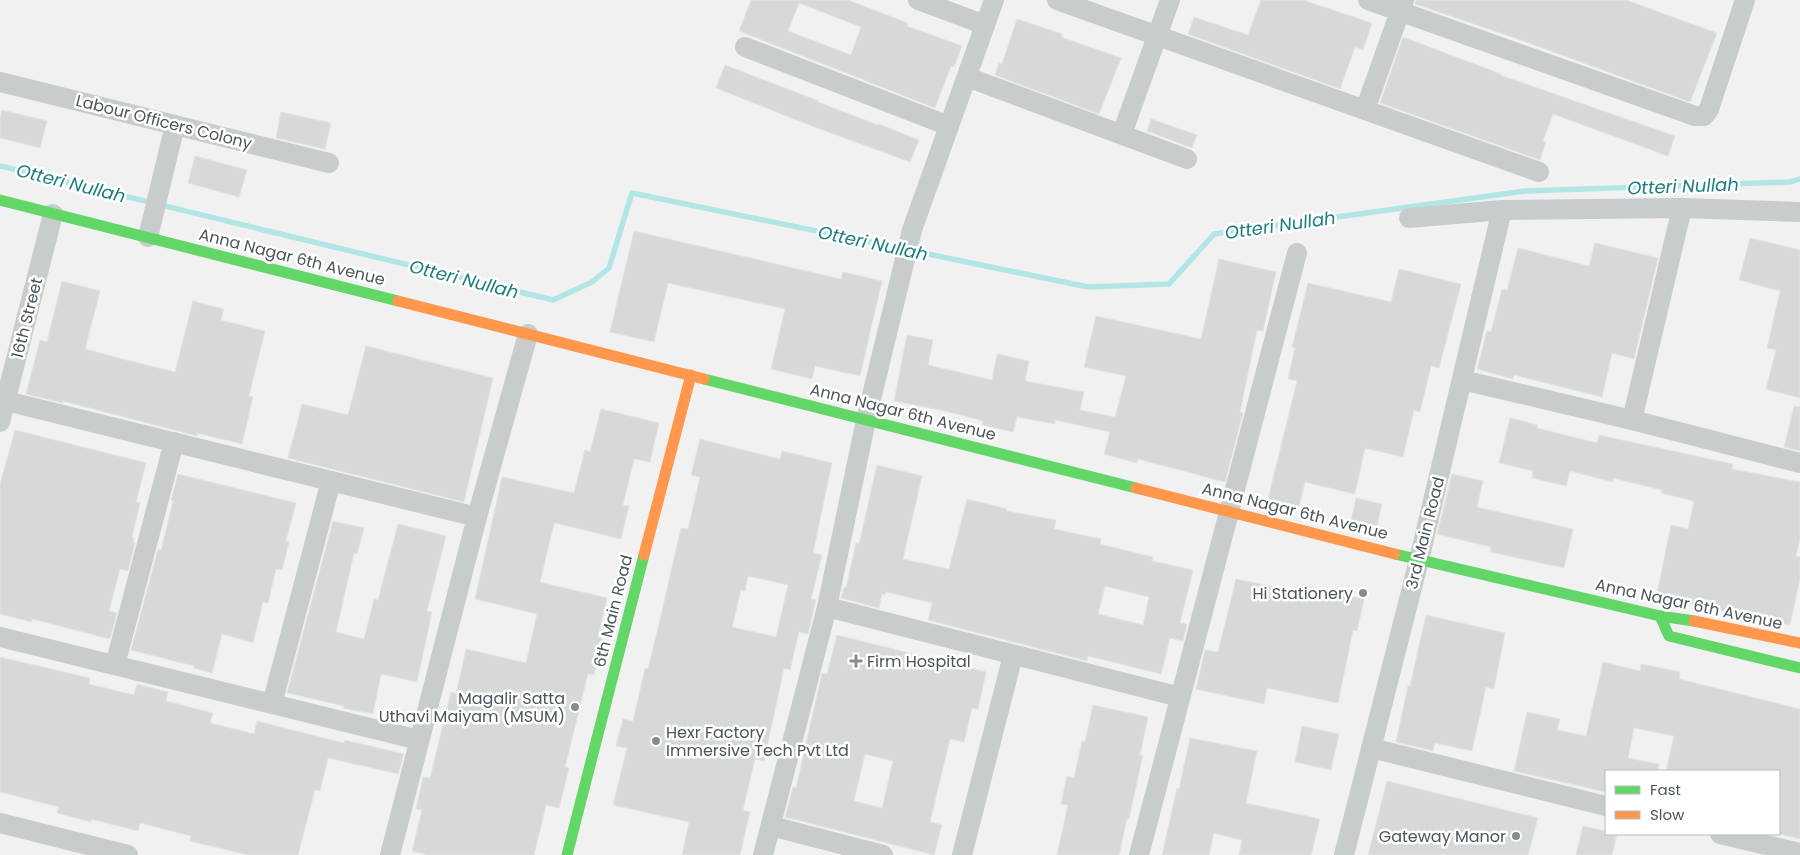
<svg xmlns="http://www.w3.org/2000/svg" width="1800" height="855" viewBox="0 0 1800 855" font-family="Poppins,sans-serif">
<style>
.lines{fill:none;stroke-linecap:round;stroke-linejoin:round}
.stream{stroke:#b2e6e6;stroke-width:5.5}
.building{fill:#d7d9d9;stroke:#e3e3e4;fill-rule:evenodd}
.street{stroke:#c9cccc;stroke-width:20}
.fast{stroke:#63d668;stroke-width:11}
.slow{stroke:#ff974d;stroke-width:11}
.poi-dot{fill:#848c90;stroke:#fff;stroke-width:2}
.labels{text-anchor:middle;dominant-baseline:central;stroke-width:5;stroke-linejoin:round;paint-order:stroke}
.street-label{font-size:16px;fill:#4a565b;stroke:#fff}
.poi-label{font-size:16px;fill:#4a565b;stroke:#fff;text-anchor:end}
.water-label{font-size:18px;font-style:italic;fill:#1b7e7f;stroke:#fff}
</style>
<rect width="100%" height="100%" fill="#f1f1f1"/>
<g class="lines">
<polyline class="stream" points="0,166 553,300 592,282 609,268 632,193 1088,287 1169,284 1214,234 1525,191 1790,182 1800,179"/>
</g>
<g class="building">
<path d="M751 0H848L908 23 907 26 962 46 954 67 951 66 935 108 739 31ZM799 3 861 27 851 55 788 31Z"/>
<polygon points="1261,0 1303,0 1372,23 1363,50 1355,47 1340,89 1188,34 1194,17 1248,35"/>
<polygon points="1416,0 1626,0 1717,33 1690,102 1515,38 1415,4"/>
<polygon points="1017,19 1062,34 1061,37 1121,58 1099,114 995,75 999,63 1002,64"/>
<polygon points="1403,37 1501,74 1500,75 1675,136 1668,156 1553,114 1543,141 1546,142 1540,160 1380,103"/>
<polygon points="725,65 819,101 818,102 878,125 879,124 919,140 910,162 809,125 716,88"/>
<polygon points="2,110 47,121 40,148 0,138 0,119"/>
<polygon points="281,112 331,123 325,149 276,138"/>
<polygon points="1151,119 1197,135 1192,148 1147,131"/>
<polygon points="195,156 247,170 239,197 188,183"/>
<polygon points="634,231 841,279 843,272 882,281 860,376 815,366 812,379 771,369 785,309 668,283 654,342 610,332"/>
<polygon points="1750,238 1800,250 1800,398 1766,389 1776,350 1767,348 1780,291 1739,280"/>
<polygon points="1595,243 1658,258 1634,359 1612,353 1602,397 1514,375 1513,379 1477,369 1487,331 1491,332 1502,289 1507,290 1518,248 1589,266"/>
<polygon points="1219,259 1276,272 1263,331 1257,330 1240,412 1243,413 1225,482 1138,459 1136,463 1104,454 1110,432 1055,420 1055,424 1017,417 1013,432 982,425 983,421 945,411 894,401 907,335 933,340 928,365 992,380 997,354 1029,361 1025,381 1084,392 1080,410 1115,417 1126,376 1084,367 1096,316 1201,339"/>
<polygon points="1399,269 1461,284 1439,368 1431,366 1420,412 1414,410 1403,457 1365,448 1355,494 1305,482 1299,506 1268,499 1297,381 1288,379 1295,348 1292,347 1308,283 1391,302"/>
<polygon points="62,281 100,291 85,349 130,361 175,372 193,301 224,309 221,320 265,331 249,396 253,397 242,444 197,433 197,436 63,401 63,403 26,394 40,340 47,342"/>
<polygon points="366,346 493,378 464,502 288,458 302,404 348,415"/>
<polygon points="1794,406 1800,407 1800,451 1784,447"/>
<polygon points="601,409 659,423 650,462 634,459 623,505 629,506 621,539 555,523 554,524 540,582 607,598 598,637 602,638 594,675 588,674 565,767 569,768 559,808 546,805 534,855 428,855 412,851 422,810 416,809 423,777 430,778 451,692 456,694 466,649 526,663 537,614 475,599 502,477 574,493 585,450 590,452"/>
<polygon points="1510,418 1538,425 1537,428 1597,443 1599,435 1733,464 1732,469 1800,482 1800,539 1796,556 1800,557 1800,579 1790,625 1684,603 1656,599 1671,525 1688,529 1694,501 1661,493 1662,490 1613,478 1613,482 1570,471 1566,486 1532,478 1533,471 1499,463"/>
<polygon points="15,430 146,463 136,502 140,503 132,537 134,538 133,543 135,543 128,571 120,569 109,611 117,613 110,639 32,619 31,622 0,614 0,484"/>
<path d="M700 439 780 459 782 451 832 463 813 553 822 555 811 599 816 600 815 604 808 634 799 632 790 670 784 668 764 761 755 759 743 810 750 812 740 855H682L689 822 613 805 627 748 616 746 623 719 633 721 645 668 648 669 658 628 681 528 688 529 700 477 691 475ZM748 576 788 585 776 637 732 627 741 590 745 591Z"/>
<path d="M877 465 922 476 903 559 949 569 967 499 1007 509V511L1056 520 1054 529 1101 539 1100 544 1153 557 1152 561 1193 570 1180 623 1187 624 1183 641 1170 638 1161 674 1088 656 1087 661 928 620 932 603 886 592V595L882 594 879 608 841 598 844 587 846 588 856 543 859 544ZM1105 586 1149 597 1143 625 1098 614Z"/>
<polygon points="178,474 296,503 286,541 289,542 282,570 276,569 268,603 263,602 253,643 222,634 212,673 194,668 194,666 131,650 158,549 161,550 173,501 171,500"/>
<polygon points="1452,474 1483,481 1477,507 1573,529 1564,568 1490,552 1491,547 1437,534"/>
<polygon points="1356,498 1382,504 1377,527 1351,521"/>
<polygon points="333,521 364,528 357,554 354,553 336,632 364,639 374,599 378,600 398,524 446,536 427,611 432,612 417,682 381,674 373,714 343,708 344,706 287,693"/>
<polygon points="1236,579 1300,592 1302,585 1364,599 1357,631 1353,630 1338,703 1267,688 1264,704 1196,689 1205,650 1218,652"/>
<polygon points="1426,615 1505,633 1494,689 1486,687 1472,751 1435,743 1433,751 1396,742 1408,686 1410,686"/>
<path d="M837 635 986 672 978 709 972 708 964 742 950 739 930 822 942 825 934 855 785 817 793 787 796 788 822 673 827 674ZM865 754 893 761 882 808 854 801Z"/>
<polygon points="0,657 90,678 89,684 134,695 137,684 168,692 166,701 213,713 210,723 254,734 257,721 344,743 345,740 404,754 398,774 328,758 320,791 315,790 298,855 248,855 190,841 191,836 140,823 138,831 91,819 91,822 57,813 59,807 0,792"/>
<polygon points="1603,662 1640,671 1641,664 1680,672 1679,679 1800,709 1800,839 1779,834 1779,771 1666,771 1674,736 1634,728 1628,758 1659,764 1658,771 1606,771 1606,792 1514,771 1527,712 1560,719 1557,730 1586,736"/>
<polygon points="1093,705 1148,717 1140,755 1143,755 1129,819 1127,819 1119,855 1057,855 1068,805 1061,804 1067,776 1074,778 1082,741 1085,742"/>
<polygon points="1302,726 1339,734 1331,770 1295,762"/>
<polygon points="1190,738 1257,751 1246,803 1320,819 1311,855 1239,855 1242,840 1214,833 1209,855 1162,855 1177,788 1179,789"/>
<polygon points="1387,781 1538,818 1528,855 1368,855"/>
<polygon points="1583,826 1606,831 1606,834 1617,834 1612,855 1576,855"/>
</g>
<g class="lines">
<g class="street">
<polyline points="918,0 985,25"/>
<polyline points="1057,0 1539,172"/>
<polyline points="1368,0 1695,116 1704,116 1709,109 1745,0"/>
<polyline points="745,47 949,126"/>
<polyline points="967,77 1187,159"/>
<polyline points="0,82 329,163"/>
<polyline points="1365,110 1404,0"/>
<polyline points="1122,134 1170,0"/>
<polyline points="1409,218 1502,210 1682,208 1800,212"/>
<polyline points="148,237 175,125"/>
<polyline points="1462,380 1632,420 1800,463"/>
<polyline points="6,401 477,517"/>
<polyline points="1632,420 1682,208"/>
<polyline points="0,422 53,214"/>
<polyline points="827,607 1180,697"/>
<polyline points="0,637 419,740"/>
<polyline points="115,665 174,442"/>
<polyline points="272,704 331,481"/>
<polyline points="1371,748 1606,806"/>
<polyline points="0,823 128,855"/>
<polyline points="771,826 883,855"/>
<polyline points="1720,834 1800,853"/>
<polyline points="390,855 477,517 528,334"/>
<polyline points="763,855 827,607 866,420 912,230 994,0"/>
<polyline points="962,855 1013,655"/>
<polyline points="1139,855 1297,253"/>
<polyline points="1344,855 1419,560 1502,210"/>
</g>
<g class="fast">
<polyline points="0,200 398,301"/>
<polyline points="704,379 1136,488"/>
<polyline points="1395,554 1660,616 1694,621"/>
<polyline points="1660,616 1669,636 1800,668"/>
<polyline points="567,855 644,555"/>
</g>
<g class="slow">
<polyline points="398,301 704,379"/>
<polyline points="1136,488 1395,554"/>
<polyline points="644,555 691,375"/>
<polyline points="1694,621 1800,643"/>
</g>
</g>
<g class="poi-dot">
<circle cx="1363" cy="593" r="5"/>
<path d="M853.5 653.5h5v5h5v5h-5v5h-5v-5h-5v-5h5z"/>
<circle cx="575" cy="707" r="5"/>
<circle cx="656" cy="741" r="5"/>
<circle cx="1516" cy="836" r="5"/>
</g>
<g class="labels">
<g class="street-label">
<text transform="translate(164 122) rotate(14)">Labour Officers Colony</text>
<text transform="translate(292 257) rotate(14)">Anna Nagar 6th Avenue</text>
<text transform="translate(27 318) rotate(-76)">16th Street</text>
<text transform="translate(903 412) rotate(14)">Anna Nagar 6th Avenue</text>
<text transform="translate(1295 511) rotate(14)">Anna Nagar 6th Avenue</text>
<text transform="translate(1425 533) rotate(-76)">3rd Main Road</text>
<text transform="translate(1689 604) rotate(12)">Anna Nagar 6th Avenue</text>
<text transform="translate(613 611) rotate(-76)">6th Main Road</text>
</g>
<g class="poi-label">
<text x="1353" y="593">Hi Stationery</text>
<text x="867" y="661" text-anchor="start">Firm Hospital</text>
<text x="565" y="698">Magalir Satta<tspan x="565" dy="18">Uthavi Maiyam (MSUM)</tspan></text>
<text x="666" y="732" text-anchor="start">Hexr Factory<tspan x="666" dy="18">Immersive Tech Pvt Ltd</tspan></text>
<text x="1506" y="836">Gateway Manor</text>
</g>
<g class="water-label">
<text transform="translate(71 183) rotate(14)">Otteri Nullah</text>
<text transform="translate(1683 186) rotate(-2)">Otteri Nullah</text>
<text transform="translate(1280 225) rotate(-8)">Otteri Nullah</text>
<text transform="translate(873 243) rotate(12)">Otteri Nullah</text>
<text transform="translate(464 279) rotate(14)">Otteri Nullah</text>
</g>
</g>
<rect x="1605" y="770" width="175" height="65" fill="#ffffff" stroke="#b7bbbd"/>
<rect x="1615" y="786" width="25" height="8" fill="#63d668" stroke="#b7bbbd"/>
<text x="1650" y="795" font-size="15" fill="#4a565b">Fast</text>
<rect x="1615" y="811" width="25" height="8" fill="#ff974d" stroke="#b7bbbd"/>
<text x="1650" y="820" font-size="15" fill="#4a565b">Slow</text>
</svg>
